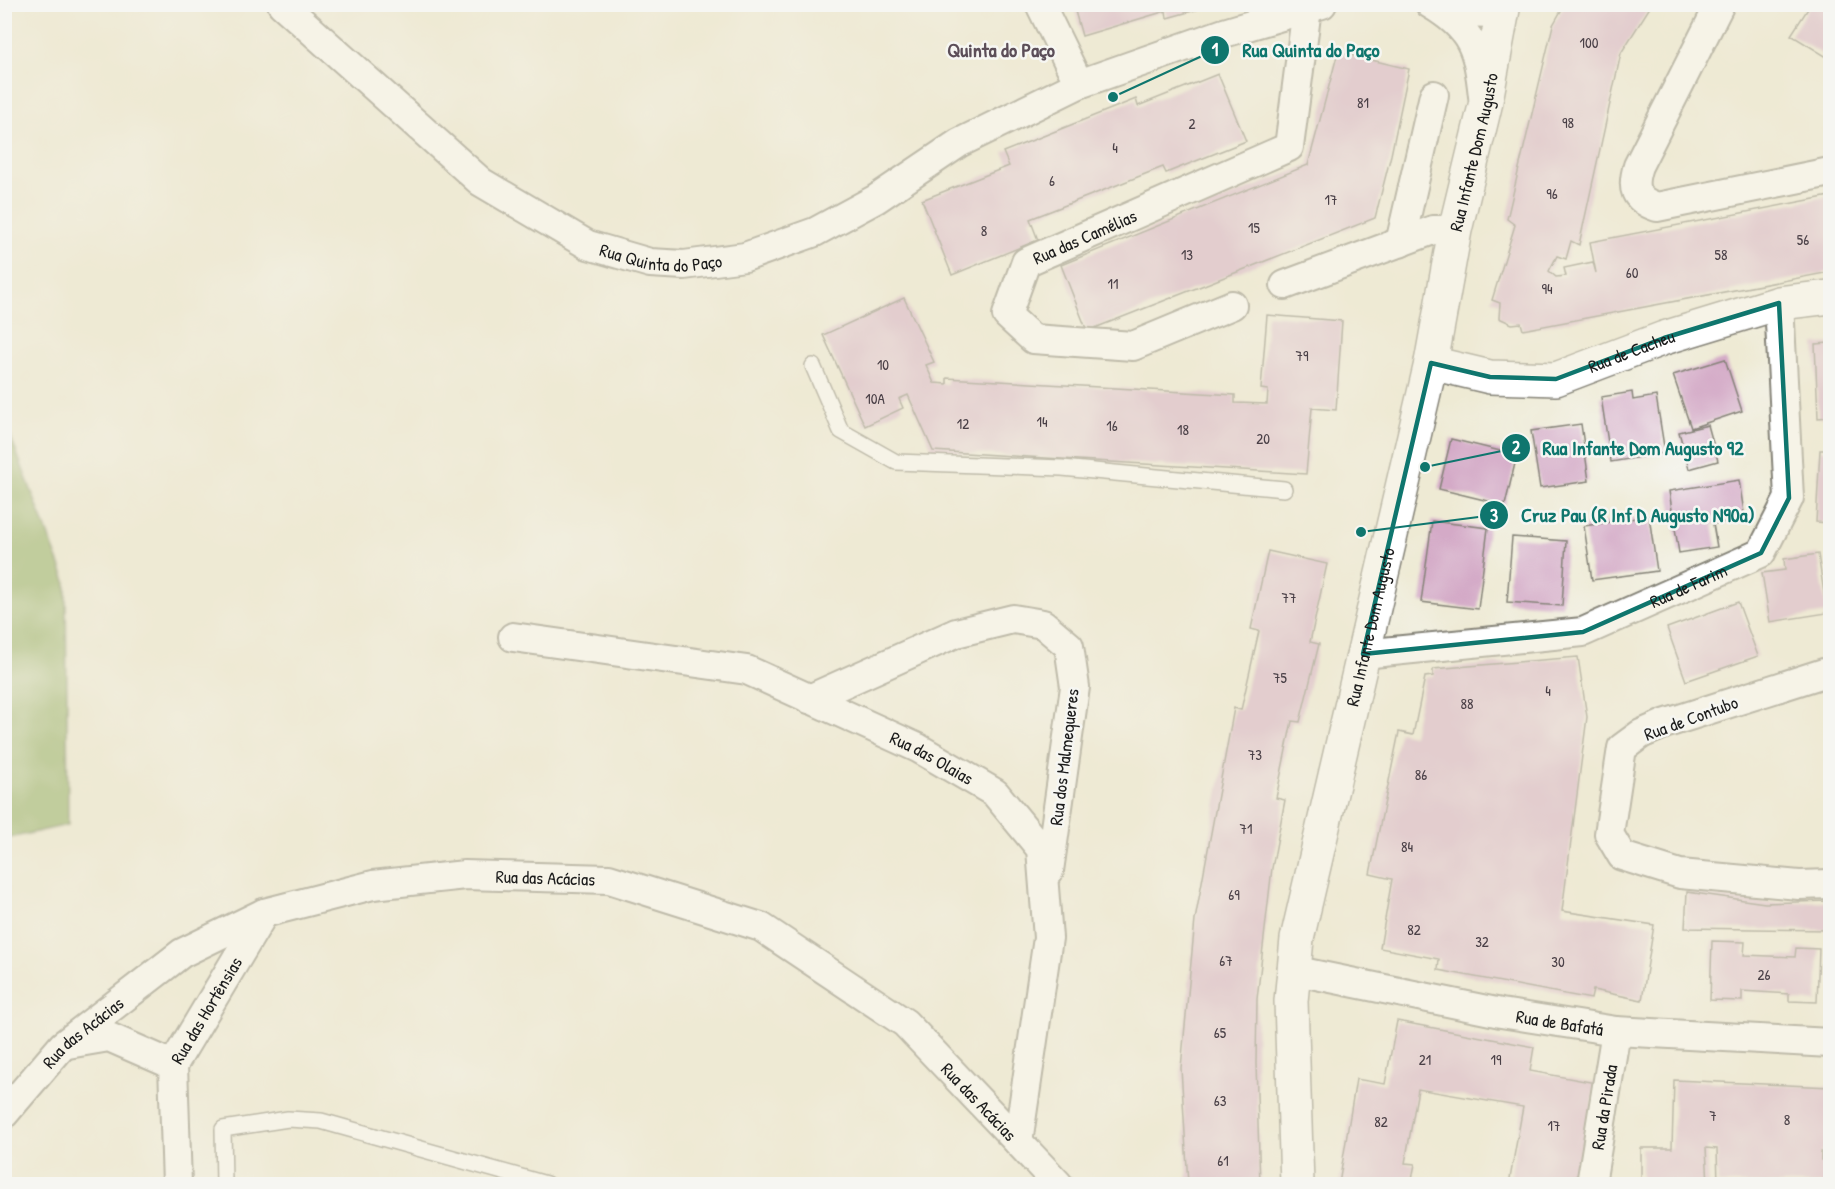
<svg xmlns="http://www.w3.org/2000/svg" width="1835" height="1189" viewBox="0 0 1835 1189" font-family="'Patrick Hand',sans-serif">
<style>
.forest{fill:#8baa5c;stroke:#54633c;stroke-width:1.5}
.building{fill:#d4aac7}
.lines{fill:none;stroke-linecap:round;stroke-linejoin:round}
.lane-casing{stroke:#858378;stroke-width:18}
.street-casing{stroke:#858378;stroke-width:32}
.secondary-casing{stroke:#858378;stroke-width:36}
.lane{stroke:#fff;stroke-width:15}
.street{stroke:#fff;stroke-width:28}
.secondary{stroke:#fff;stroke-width:33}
.marked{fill:none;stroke:#0f766e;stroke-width:4.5;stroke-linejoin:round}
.labels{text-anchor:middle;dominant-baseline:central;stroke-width:5;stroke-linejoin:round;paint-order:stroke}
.number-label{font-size:15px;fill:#4a4047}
.street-label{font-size:18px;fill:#1c1c1c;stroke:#f6f6f2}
.neighbourhood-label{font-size:20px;font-weight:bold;fill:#5c4e58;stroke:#f6f6f2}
.leader{fill:none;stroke:#0f766e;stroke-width:2}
.callout-dot{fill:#0f766e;stroke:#f6f6f2;stroke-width:2}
.mark-label{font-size:18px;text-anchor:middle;font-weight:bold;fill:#fff}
.callout-label{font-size:20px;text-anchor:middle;font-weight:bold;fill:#0f766e;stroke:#f6f6f2;stroke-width:5;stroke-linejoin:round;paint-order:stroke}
</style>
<rect width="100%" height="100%" fill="#f6f6f2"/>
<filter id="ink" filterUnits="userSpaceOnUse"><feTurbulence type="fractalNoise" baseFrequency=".0167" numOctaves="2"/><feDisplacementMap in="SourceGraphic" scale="12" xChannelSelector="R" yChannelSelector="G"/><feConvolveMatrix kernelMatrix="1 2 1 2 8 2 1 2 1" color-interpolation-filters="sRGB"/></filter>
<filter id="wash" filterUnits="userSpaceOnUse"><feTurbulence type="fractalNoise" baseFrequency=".008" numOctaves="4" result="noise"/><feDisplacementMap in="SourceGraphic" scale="24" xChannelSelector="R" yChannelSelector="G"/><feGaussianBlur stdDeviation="1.35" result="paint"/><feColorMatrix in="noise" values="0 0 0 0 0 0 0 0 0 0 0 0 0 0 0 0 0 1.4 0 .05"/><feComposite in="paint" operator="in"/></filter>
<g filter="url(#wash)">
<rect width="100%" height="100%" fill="#eeead4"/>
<polygon class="forest" points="5,422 66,581 68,825 5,839"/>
<g id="blocks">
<g class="building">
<polygon points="1073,4 1214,4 1214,5 1167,18 1166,11 1082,36"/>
<polygon points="1565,4 1652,4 1621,53 1579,245 1571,241 1566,259 1557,256 1549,271 1556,277 1566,276 1564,268 1593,262 1596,273 1590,242 1830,196 1830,272 1523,330 1521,323 1512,324 1499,318 1500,303 1492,300 1515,225 1507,219 1553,25"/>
<polygon points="1811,4 1830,4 1830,59 1791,35"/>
<polygon points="1338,52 1409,69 1391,155 1375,218 1087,331 1061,265 1308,165"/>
<polygon points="1218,74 1246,141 1166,173 1163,167 1030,219 1038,240 952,275 922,200 1009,166 1003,152 1136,99 1138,106"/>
<polygon points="904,298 934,362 926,365 934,383 947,384 947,378 1235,395 1235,403 1267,404 1268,390 1261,389 1267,315 1342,321 1336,410 1312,408 1306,474 933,451 908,395 899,399 903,408 865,426 823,335"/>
<polygon points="1830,343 1830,417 1818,418 1815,344"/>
<polygon points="1725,359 1742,411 1691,428 1673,375"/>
<polygon points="1632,392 1633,400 1656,396 1665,453 1611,462 1601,397"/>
<polygon points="1581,424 1589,481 1540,488 1531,431"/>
<polygon points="1708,425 1718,461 1689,469 1679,432"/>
<polygon points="1451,439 1517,455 1505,505 1439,489"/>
<polygon points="1820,450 1830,450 1830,523 1816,522"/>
<polygon points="1739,480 1745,519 1713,524 1717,547 1679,553 1669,491"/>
<polygon points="1649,516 1657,571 1592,580 1584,526"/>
<polygon points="1432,521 1488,528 1478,609 1421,602"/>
<polygon points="1512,537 1566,541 1562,606 1507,602"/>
<polygon points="1268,551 1327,564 1310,642 1319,644 1300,722 1292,721 1276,798 1285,800 1272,868 1257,999 1256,1064 1260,1184 1188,1184 1181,1068 1195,920 1234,708 1241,710 1259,631 1251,629"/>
<polygon points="1818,554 1827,613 1770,622 1762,573 1785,570 1784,559"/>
<polygon points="1738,602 1758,656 1686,681 1667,628"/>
<polygon points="1578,657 1587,717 1562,911 1654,925 1642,1000 1593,990 1591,999 1438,970 1439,959 1380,948 1392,879 1370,874 1399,732 1413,735 1425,677 1433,676 1433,669"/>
<polygon points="1687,892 1765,903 1830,901 1830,930 1685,928"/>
<polygon points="1712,941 1745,942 1744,955 1795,957 1796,948 1819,949 1817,1002 1789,1001 1789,994 1742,991 1742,1001 1710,1000"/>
<polygon points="1397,1021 1534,1047 1530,1071 1596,1083 1579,1184 1509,1184 1523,1107 1418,1089 1405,1163 1415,1164 1411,1184 1339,1184 1356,1079 1385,1084"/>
<polygon points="1674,1080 1830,1087 1830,1153 1821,1152 1821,1160 1830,1160 1830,1184 1718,1184 1717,1149 1706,1148 1708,1184 1641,1184 1641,1148 1672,1148"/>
</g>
</g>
</g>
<g filter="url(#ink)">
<use href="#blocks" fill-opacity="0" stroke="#858378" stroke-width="1.5"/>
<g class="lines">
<g class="lane-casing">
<g id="lane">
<polyline points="813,366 841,431 896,462 1062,468 1284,489"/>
<polyline points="224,1184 223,1129 288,1119 321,1121 546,1184"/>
</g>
</g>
<g class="street-casing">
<g id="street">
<path id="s1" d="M282 4 481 182 588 245 650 263 684 265 745 257 815 232 876 199 959 143 1079 84 1224 33 1322 4"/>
<polyline points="1040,4 1079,84"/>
<path d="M1430 4C1473 29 1478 50 1483 96"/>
<path d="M1720 4 1638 166C1631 188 1634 199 1657 207L1830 172"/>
<polyline points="1443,12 1503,13"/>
<polyline points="1400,243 1434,95"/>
<polyline points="1285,285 1433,230 1455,230"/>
<path id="s2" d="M1232 305 1133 346 1033 339 1007 315 1026 262 1289 147 1307 8"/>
<path id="s3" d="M513 637 747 670 918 748 995 793 1041 849 1048 938 1018 1142"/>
<path id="s4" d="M1363 654 1583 632 1761 553 1789 498 1779 303"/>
<polyline points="1830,671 1664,724 1641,734 1622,748 1609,834 1622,856 1680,874 1799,885 1830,884"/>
<polyline points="809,699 956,633 1013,619 1043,624 1069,646 1075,687 1049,871"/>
<path id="s5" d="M1292 970 1501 1013 1616 1031 1830 1043"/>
<polyline points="68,1044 109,1037 173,1065"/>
<path id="s6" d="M4 1114 63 1045 182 953 264 913 373 885 465 875 609 879 761 927 905 1023 1058 1184"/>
<path id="s7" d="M177 1184 173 1065 264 913"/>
<path id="s8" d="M1591 1184 1616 1031"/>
</g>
</g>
<g class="secondary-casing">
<g id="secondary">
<path id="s9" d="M1431 363 1490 377 1556 379 1664 338 1779 303 1830 297"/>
<path id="s10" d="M1297 1184 1291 1001 1297 939 1431 363 1455 230 1485 106 1504 4"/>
</g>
</g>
<use href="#lane" class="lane"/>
<use href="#street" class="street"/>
<use href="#secondary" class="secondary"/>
</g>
</g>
<path d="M0 0H1835V1189H0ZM1779 303 1789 498 1761 553 1583 632 1363 654 1431 363 1490 377 1556 379 1664 338Z" fill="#eeead4" fill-opacity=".55" fill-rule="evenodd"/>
<path class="marked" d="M1779 303 1789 498 1761 553 1583 632 1363 654 1431 363 1490 377 1556 379 1664 338Z"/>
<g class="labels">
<g class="number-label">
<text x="1589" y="42">100</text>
<text x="1363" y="102">81</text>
<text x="1568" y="122">98</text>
<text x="1192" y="123">2</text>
<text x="1115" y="147">4</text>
<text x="1052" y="180">6</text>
<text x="1552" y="193">96</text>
<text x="1331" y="199">17</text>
<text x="1254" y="227">15</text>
<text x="984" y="230">8</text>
<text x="1803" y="239">56</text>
<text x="1187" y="254">13</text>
<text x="1721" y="254">58</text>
<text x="1632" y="272">60</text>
<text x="1113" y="283">11</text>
<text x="1547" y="288">94</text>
<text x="1302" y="355">79</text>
<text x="883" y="364">10</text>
<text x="875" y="398">10A</text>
<text x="1042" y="421">14</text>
<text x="963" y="423">12</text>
<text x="1112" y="425">16</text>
<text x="1183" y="429">18</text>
<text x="1263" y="438">20</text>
<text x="1289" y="597">77</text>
<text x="1280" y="677">75</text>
<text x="1548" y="690">4</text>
<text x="1467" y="703">88</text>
<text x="1255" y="754">73</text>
<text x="1421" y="774">86</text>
<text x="1246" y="828">71</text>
<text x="1407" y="846">84</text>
<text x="1234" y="894">69</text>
<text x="1414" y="929">82</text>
<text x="1482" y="941">32</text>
<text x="1226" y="960">67</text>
<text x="1558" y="961">30</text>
<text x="1764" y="974">26</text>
<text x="1220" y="1032">65</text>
<text x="1425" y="1059">21</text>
<text x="1496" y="1059">19</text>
<text x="1220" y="1100">63</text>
<text x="1713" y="1115">7</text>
<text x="1787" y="1119">8</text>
<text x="1381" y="1121">82</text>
<text x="1554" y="1125">17</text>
<text x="1223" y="1160">61</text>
</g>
<g class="street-label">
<text stroke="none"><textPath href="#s10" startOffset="1052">Rua Infante Dom Augusto</textPath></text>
<text stroke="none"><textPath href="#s2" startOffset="363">Rua das Camélias</textPath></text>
<text stroke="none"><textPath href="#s1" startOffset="466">Rua Quinta do Paço</textPath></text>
<text stroke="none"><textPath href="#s9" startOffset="207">Rua de Cacheu</textPath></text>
<text stroke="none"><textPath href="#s4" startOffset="336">Rua de Farim</textPath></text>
<text stroke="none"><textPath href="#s10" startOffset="566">Rua Infante Dom Augusto</textPath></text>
<text transform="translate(1691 718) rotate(-20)">Rua de Contubo</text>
<text transform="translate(1064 757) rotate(-83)">Rua dos Malmequeres</text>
<text stroke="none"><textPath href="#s3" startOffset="441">Rua das Olaias</textPath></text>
<text stroke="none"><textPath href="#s6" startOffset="618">Rua das Acácias</textPath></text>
<text stroke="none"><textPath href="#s7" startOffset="183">Rua das Hortênsias</textPath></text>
<text stroke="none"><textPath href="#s5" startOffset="273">Rua de Bafatá</textPath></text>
<text stroke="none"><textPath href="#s6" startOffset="114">Rua das Acácias</textPath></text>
<text stroke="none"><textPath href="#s6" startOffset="1122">Rua das Acácias</textPath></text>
<text stroke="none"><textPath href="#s8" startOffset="78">Rua da Pirada</textPath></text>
</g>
<g class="neighbourhood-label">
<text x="1001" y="49">Quinta do Paço</text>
</g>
</g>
<path class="leader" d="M1113 97L1215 50M1425 467L1516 448M1361 532L1494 515"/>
<g class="callout-dot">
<circle cx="1113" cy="97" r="6"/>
<circle cx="1425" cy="467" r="6"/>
<circle cx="1361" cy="532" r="6"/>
<circle cx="1215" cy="50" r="15"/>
<circle cx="1516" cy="448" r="15"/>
<circle cx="1494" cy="515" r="15"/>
</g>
<g class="mark-label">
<text x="1215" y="56">1</text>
<text x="1516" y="454">2</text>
<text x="1494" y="522">3</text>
</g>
<g class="callout-label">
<text x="1311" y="57">Rua Quinta do Paço</text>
<text x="1643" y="455">Rua Infante Dom Augusto 92</text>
<text x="1638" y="522">Cruz Pau (R Inf D Augusto N90a)</text>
</g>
<rect width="1835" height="1189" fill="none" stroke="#f6f6f2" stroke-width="24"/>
</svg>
